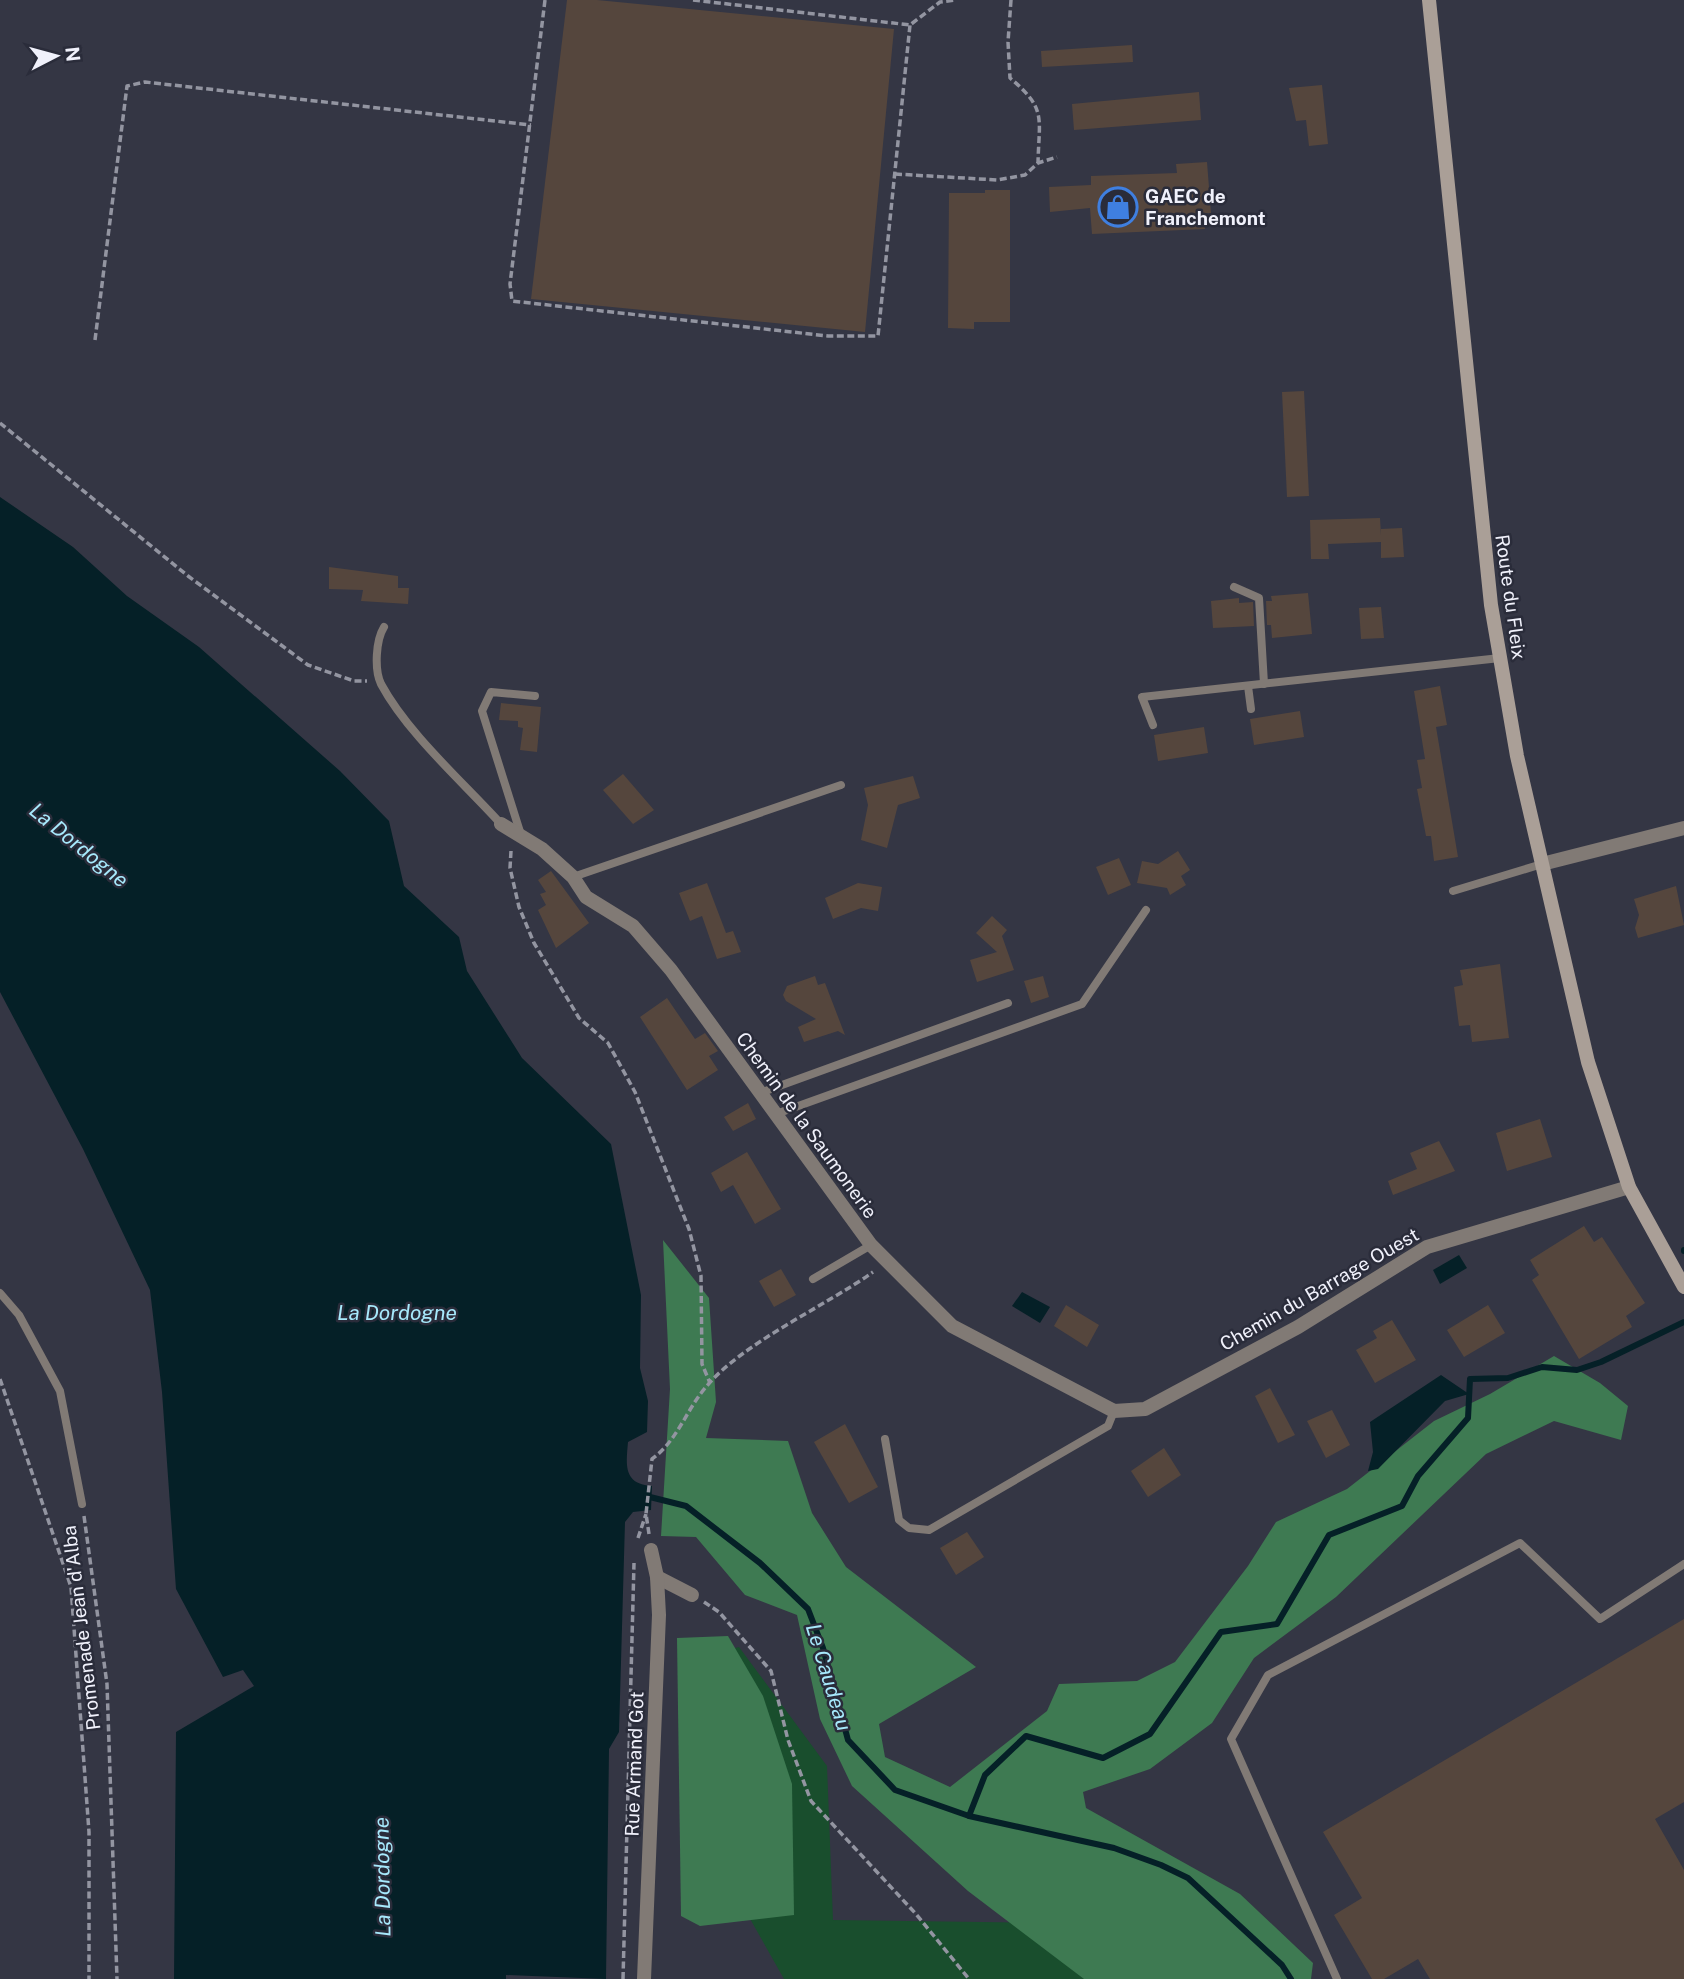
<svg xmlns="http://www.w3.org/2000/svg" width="1684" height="1979" viewBox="0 0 1684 1979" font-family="'Public Sans',sans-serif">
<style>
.green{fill:#194e2d}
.forest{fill:#3e7a52}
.water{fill:#052027}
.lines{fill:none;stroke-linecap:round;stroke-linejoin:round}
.stream{stroke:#052027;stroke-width:6}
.building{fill:#55463d}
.path{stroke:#9395a1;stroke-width:3.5;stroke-dasharray:7 3.5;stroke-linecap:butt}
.lane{stroke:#817a75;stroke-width:8}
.street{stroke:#817a75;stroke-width:14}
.secondary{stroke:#aa9f97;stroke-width:14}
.labels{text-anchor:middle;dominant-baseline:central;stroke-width:5;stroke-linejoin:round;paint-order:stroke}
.poi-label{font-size:19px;font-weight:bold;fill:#f0f1fb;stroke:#2a2c3a;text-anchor:start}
.street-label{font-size:19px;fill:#f0f1fb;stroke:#2a2c3a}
.water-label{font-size:21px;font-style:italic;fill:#a7e9fc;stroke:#2a2c3a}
</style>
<rect width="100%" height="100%" fill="#343644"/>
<polygon class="green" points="739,1647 827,1766 833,1920 1045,1923 1129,1979 784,1979 687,1807 679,1662"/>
<g class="forest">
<polygon points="663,1240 709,1298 716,1402 706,1438 788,1441 812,1513 846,1567 976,1667 879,1724 885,1757 950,1787 1047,1711 1059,1684 1137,1681 1175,1662 1248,1566 1276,1522 1347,1489 1434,1421 1490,1394 1554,1356 1600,1383 1628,1406 1621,1440 1554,1421 1486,1454 1336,1597 1254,1658 1212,1723 1150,1769 1083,1792 1086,1808 1240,1894 1313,1963 1311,1979 1084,1979 968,1891 852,1786 820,1719 797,1615 745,1595 696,1537 661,1536 670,1389"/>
<polygon points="728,1636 763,1696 792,1784 794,1915 700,1926 681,1916 677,1638"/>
</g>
<g class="water">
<path d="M0 497 73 547 127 596 199 647 340 771 389 821 404 886 459 937 467 971 522 1058 611 1144 641 1295 640 1368 648 1401 647 1432 628 1442C626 1465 623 1484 652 1486L651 1510 633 1512 625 1522 619 1732 609 1749 606 1979 506 1975V1979H174L176 1732 254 1686 243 1670 223 1677 176 1589 162 1392 150 1290 83 1149 0 992Z"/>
<polygon points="1459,1255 1467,1268 1440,1284 1433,1270"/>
<polygon points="1022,1292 1050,1307 1040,1323 1012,1306"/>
<polygon points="1441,1375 1469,1394 1445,1401 1378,1469 1368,1471 1373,1452 1370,1422"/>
</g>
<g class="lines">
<g class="stream">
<polyline points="1684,1250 1684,1251"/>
<polyline points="646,1496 686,1506 760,1563 808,1609 823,1648 848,1740 895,1790 969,1816 1114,1848 1161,1865 1188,1878 1282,1965 1291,1979"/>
<polyline points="969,1816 985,1775 1026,1736 1103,1758 1150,1734 1221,1632 1277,1624 1329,1535 1402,1506 1418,1476 1468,1418 1470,1379 1508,1378 1542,1367 1577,1370 1601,1362 1684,1322"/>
</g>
</g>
<g class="building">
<polygon points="567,0 597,0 894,29 865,332 531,299"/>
<polygon points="1132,45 1133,62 1042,67 1041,51"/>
<polygon points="1322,85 1328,144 1309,146 1306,120 1296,121 1289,88"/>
<polygon points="1199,92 1201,120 1074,130 1072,104"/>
<polygon points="1207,162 1211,213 1204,213 1205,229 1092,234 1090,208 1050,212 1049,187 1091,185 1091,176 1177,173 1176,164"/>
<polygon points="985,190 1010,190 1010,322 974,322 974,329 948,328 949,193 985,193"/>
<polygon points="1304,391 1309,496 1287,497 1282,392"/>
<polygon points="1380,518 1381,535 1381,529 1402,528 1404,557 1381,558 1381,542 1328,544 1329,559 1311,559 1310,520"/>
<polygon points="329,567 398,576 398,588 409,588 408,604 361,601 363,590 329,589"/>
<polygon points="1308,593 1312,634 1272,638 1271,625 1267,625 1266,601 1272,601 1271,596"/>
<polygon points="1239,598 1239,603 1253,602 1254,626 1213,628 1211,601"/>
<polygon points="1381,607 1384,638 1361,639 1359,608"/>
<polygon points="1440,686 1447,725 1436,727 1458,857 1434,861 1431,836 1426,836 1417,789 1422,788 1417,760 1425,759 1414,691"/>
<polygon points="501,703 541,707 537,752 520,750 523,728 518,727 518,721 499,720"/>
<polygon points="1300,711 1304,737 1254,745 1250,719"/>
<polygon points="1204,727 1208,753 1158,761 1154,735"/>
<polygon points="623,774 654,810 633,824 603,790"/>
<polygon points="913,776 920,798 898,805 887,848 861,840 868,805 864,788"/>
<polygon points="1178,851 1190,870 1181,876 1186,885 1170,895 1167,888 1137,883 1142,861 1158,864"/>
<polygon points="1119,858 1131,885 1108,895 1096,867"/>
<polygon points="551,871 589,923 556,948 538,910 546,905 540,894 546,892 538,880"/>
<polygon points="707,883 726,933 733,931 741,952 717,959 702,916 690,921 679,893"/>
<polygon points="858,883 882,887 878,911 861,908 833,919 825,898"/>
<polygon points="1676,886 1684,925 1638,938 1635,928 1639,915 1634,899"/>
<polygon points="992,916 1007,930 1002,936 1014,970 977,982 970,960 997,952 976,933"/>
<polygon points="1500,964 1509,1038 1472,1042 1470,1025 1459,1026 1454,987 1463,985 1460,970"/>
<polygon points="815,976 818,985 825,983 845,1035 838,1031 804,1042 798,1027 816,1019 786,1001 783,995 787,986"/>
<polygon points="1043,976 1049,997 1031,1003 1024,981"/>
<polygon points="667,998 695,1039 705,1033 718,1051 709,1056 718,1070 687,1090 640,1017"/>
<polygon points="748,1103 756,1119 733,1131 724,1117"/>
<polygon points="1540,1119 1552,1157 1507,1171 1496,1133"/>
<polygon points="1439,1141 1455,1171 1393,1195 1388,1181 1417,1169 1410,1153"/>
<polygon points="747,1152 781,1209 755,1224 733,1185 721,1192 711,1173"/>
<polygon points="1584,1226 1594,1242 1602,1237 1645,1303 1626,1316 1632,1327 1579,1359 1532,1280 1539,1275 1530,1260"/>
<polygon points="781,1269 796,1295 774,1307 759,1281"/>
<polygon points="1066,1305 1099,1325 1087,1347 1054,1326"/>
<polygon points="1488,1305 1505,1333 1464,1357 1447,1330"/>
<polygon points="1392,1320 1416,1360 1375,1383 1356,1350 1377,1338 1373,1331"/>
<polygon points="1270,1388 1295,1435 1278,1443 1255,1396"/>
<polygon points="1332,1410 1350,1445 1326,1458 1307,1421"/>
<polygon points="845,1424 878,1487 849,1503 814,1442"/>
<polygon points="1164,1448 1181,1475 1148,1497 1131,1471"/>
<polygon points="967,1532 984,1557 956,1575 940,1548"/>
<polygon points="1684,1619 1684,1802 1655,1819 1684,1870 1684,1979 1430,1979 1418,1959 1384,1979 1372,1979 1334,1915 1362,1898 1323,1832"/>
</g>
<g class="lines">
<g class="path">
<polyline points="545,0 510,284 512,301 828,336 878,336 910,25"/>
<polyline points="693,0 910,25 940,2 956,0"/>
<path d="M1011 0 1008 42 1010 78C1047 109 1039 117 1038 163"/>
<polyline points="895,174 997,180 1025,175 1038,163 1057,157"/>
<polyline points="95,340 127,86 145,82 531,125"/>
<polyline points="0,423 188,576 308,665 354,681 367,681"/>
<polyline points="511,851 510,868 519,907 534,943 579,1018 608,1043 635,1092 689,1229 701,1276 702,1364 710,1383"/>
<polyline points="0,1379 71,1587 89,1832 89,1979"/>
<polyline points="84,1516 107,1684 117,1979"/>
<path d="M649 1534 646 1514 652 1459C678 1440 686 1410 706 1387 742 1343 824 1307 873 1272"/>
<polyline points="638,1538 646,1514"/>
<polyline points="704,1602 719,1612 771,1671 788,1740 811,1801 916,1914 969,1979"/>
<polyline points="623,1979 634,1563"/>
</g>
<g class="lane">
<polyline points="1234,587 1259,598 1264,684"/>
<path d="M384 627C376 640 374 669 381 684 408 734 463 782 501 824"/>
<polyline points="1248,686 1251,709"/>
<polyline points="1153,725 1142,697 1500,658"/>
<polyline points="521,835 482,711 491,692 535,696"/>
<polyline points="573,877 841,785"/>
<polyline points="1453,891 1542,864"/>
<polyline points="760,1093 1008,1003"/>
<polyline points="776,1114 1082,1004 1146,910"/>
<polyline points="813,1279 871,1245"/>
<polyline points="0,1293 19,1315 60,1391 82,1504"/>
<polyline points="885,1439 899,1520 909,1528 929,1530 1108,1426 1114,1411"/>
<polyline points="1337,1979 1231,1739 1268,1675 1520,1543 1600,1619 1684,1564"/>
</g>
<g class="street">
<polyline points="501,824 542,849 573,877 586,897 633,926 671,970 871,1245 952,1326 1114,1411 1145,1409 1298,1327 1427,1247 1629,1187"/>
<polyline points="1542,864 1684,828"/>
<polyline points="657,1577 692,1595"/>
<polyline points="644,1979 659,1615 657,1577 651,1550"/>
</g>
<polyline class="secondary" points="1429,0 1491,605 1517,756 1588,1062 1629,1187 1684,1287"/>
</g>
<defs>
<g id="shop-ring" transform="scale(2.0125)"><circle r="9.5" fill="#2a2c3a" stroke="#3f7fe0" stroke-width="1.5"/><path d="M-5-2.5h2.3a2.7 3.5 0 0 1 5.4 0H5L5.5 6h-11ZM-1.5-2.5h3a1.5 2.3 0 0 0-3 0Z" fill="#3f7fe0"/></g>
</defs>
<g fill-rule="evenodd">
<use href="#shop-ring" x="1118" y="207"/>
</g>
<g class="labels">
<g class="poi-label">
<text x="1145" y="196">GAEC de<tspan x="1145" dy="22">Franchemont</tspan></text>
</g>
<g class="street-label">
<text transform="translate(1511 597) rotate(82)">Route du Fleix</text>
<text transform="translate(807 1125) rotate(54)">Chemin de la Saumonerie</text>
<text transform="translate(1319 1289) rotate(-30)">Chemin du Barrage Ouest</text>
<text transform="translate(81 1628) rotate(-97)">Promenade Jean d'Alba</text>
<text transform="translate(634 1764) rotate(-88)">Rue Armand Got</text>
</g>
<g class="water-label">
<text transform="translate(79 845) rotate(39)">La Dordogne</text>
<text x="397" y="1312">La Dordogne</text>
<text transform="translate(829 1677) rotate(73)">Le Caudeau</text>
<text transform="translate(382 1877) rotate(-91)">La Dordogne</text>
</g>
</g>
<g transform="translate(56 56) rotate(84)" stroke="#2a2c3a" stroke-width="5" paint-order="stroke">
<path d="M0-5L12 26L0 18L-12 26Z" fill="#f0f1fb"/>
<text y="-10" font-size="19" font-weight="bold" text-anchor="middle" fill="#f0f1fb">N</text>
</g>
</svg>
